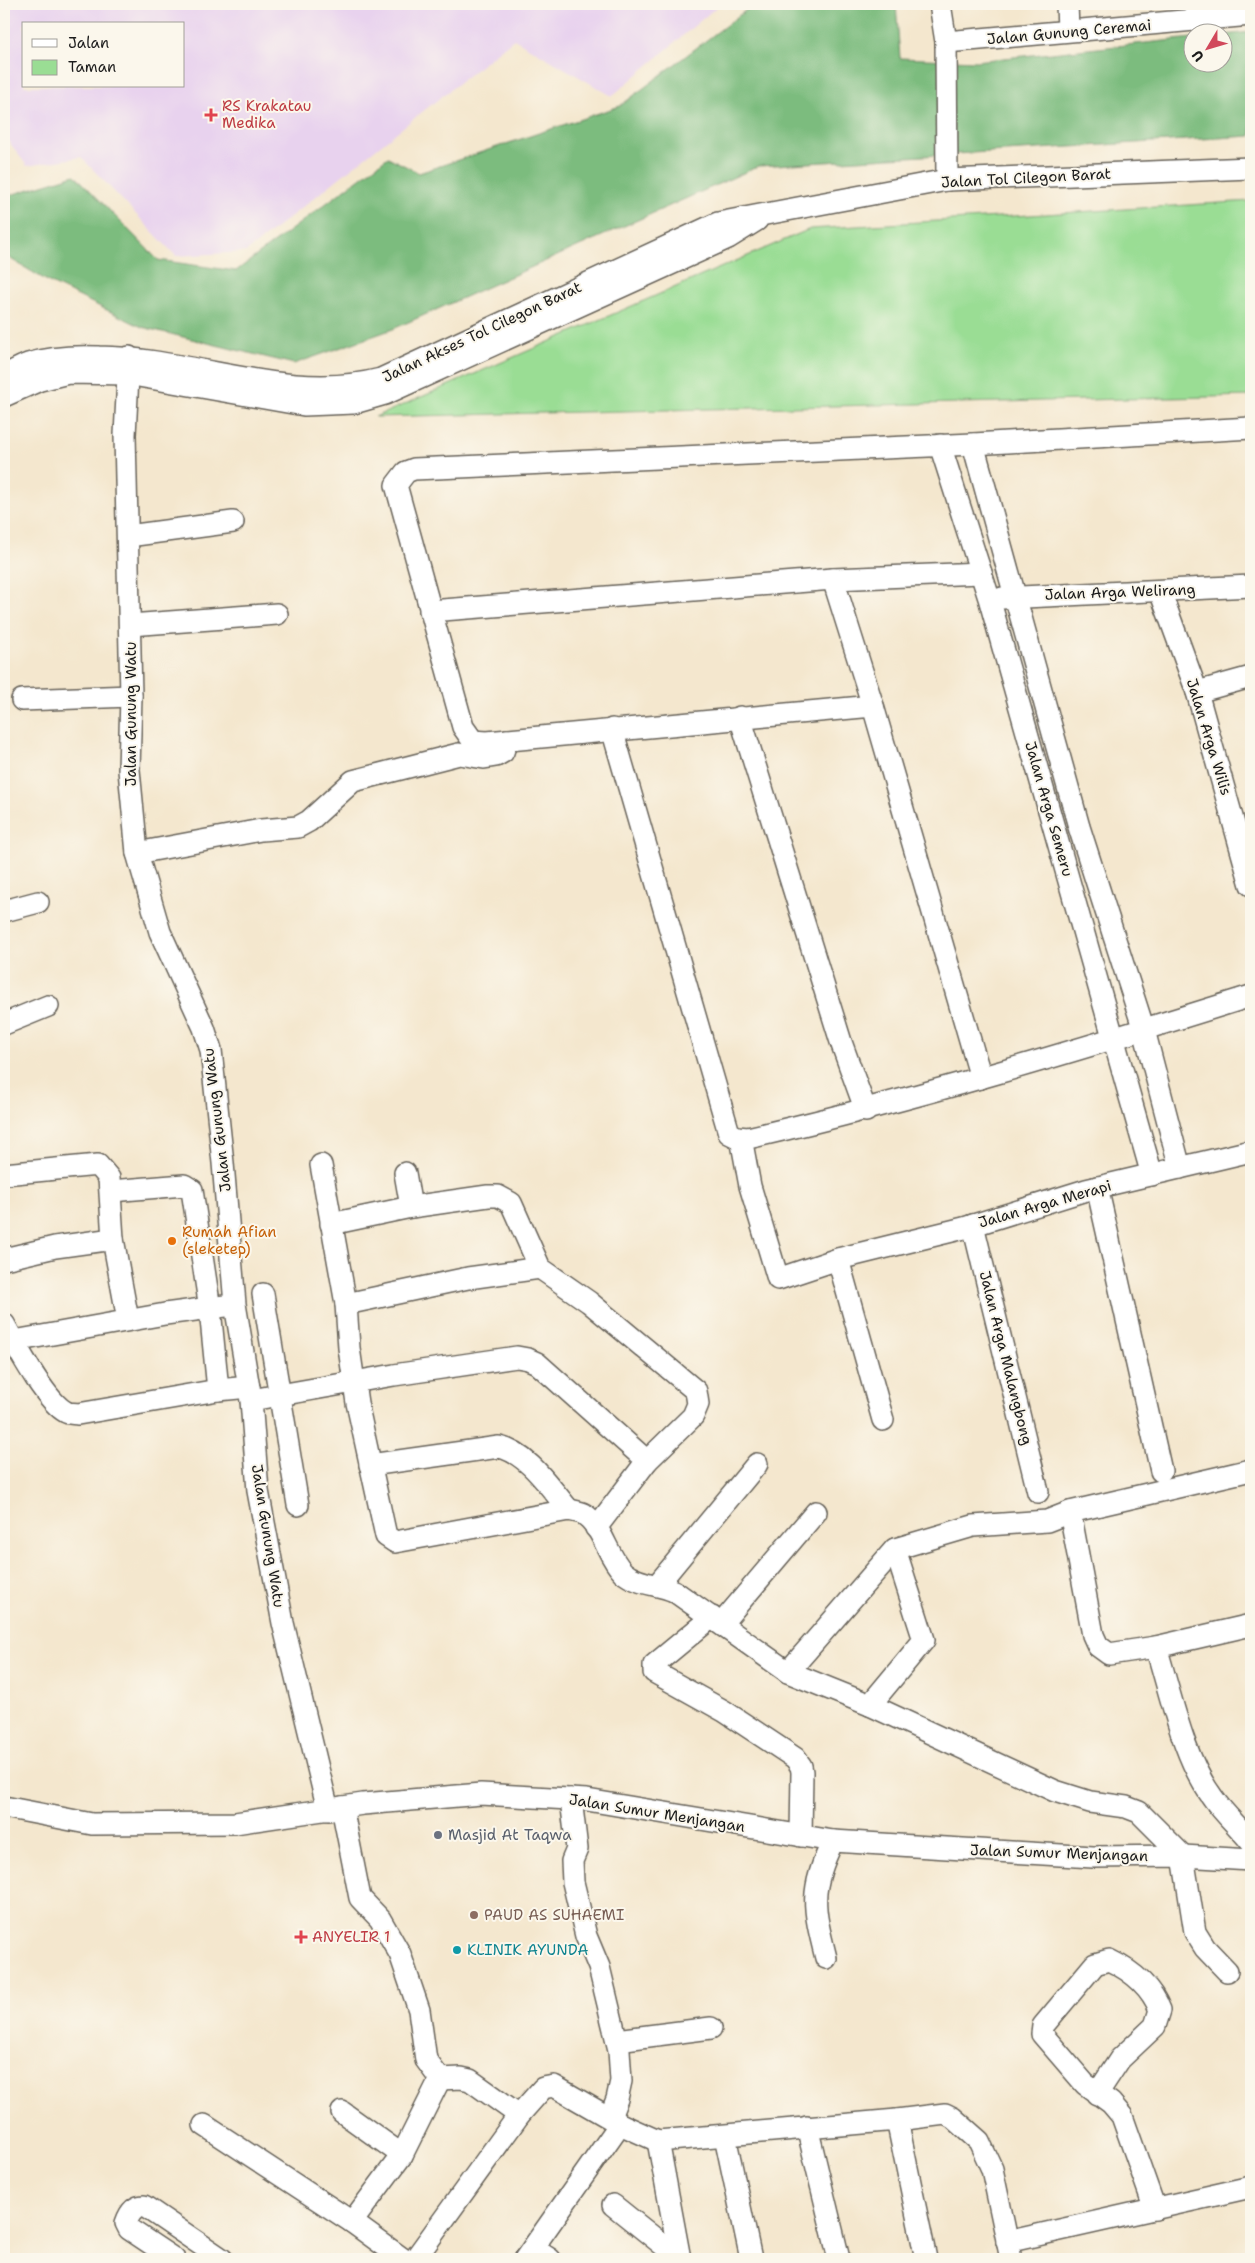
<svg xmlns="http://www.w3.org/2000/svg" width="1255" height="2263" viewBox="0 0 1255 2263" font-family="'Shantell Sans',sans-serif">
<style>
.built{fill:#e8d2ee;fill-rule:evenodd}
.green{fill:#9add94;stroke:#5b7c58}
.forest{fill:#7bbc7e;stroke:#4c6c4d}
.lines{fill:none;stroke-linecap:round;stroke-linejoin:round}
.street-casing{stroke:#68635a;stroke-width:24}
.street{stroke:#fff;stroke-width:21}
.health-dot{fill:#e0444e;stroke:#fbf7ec;stroke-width:2}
.food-dot{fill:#e8710a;stroke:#fbf7ec;stroke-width:2}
.worship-dot{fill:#6b7280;stroke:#fbf7ec;stroke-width:2}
.education-dot{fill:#8d6e63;stroke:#fbf7ec;stroke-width:2}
.culture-dot{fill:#0f9aa8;stroke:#fbf7ec;stroke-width:2}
.labels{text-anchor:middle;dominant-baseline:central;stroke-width:4;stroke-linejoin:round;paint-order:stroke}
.street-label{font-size:15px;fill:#1c1c1c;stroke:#fbf7ec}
.health-label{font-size:15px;fill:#be3a42;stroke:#fbf7ec;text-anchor:start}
.food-label{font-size:15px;fill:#c56008;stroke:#fbf7ec;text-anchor:start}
.worship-label{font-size:15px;fill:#5b616d;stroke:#fbf7ec;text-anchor:start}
.education-label{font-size:15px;fill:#785e54;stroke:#fbf7ec;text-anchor:start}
.culture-label{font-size:15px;fill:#0d838f;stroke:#fbf7ec;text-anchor:start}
</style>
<rect width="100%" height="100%" fill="#fbf7ec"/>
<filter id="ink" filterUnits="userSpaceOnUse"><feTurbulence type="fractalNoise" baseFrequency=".02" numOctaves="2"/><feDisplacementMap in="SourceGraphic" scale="10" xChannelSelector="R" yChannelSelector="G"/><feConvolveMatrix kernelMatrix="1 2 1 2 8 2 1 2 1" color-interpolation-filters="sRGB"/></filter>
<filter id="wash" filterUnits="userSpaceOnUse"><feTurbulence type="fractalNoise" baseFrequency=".0096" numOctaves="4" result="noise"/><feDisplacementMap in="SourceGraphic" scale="20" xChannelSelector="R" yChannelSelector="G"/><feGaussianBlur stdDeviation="1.12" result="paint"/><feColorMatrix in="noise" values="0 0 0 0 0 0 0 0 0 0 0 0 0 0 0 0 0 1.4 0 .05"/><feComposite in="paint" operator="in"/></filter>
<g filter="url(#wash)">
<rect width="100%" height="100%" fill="#f4e7ce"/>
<path class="built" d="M4 4H720L612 96 514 39 246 252 176 256 81 157 27 166 4 135ZM24 24H184V86H24Z"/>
<polygon class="green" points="1251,201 1251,396 375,417 810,229"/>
<polygon class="forest" points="754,4 896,4 900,58 976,61 1192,38 1192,62 1222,62 1223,35 1251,32 1251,136 759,166 393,329 294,364 142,327 49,282 4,255 4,197 75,175 158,260 236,271 388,157 419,173 620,106"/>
</g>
<g filter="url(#ink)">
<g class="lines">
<g class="street-casing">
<g id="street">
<polyline points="940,4 946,42 947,180"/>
<polyline points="1067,4 1068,30"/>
<polyline points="946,42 1251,15"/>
<polyline points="129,357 125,435 131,696 129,770 137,853 160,932 204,1028 211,1050 223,1163 235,1304 251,1400 258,1491 283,1623 328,1810"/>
<path d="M4 376C12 372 20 367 28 364 50 357 76 356 99 357 193 358 288 403 381 379L718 223 947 180 1251 168"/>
<polyline points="4,396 40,380 68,373 127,374 304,405 354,403 385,394 728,238 757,220"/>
<polyline points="973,444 1079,827 1144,1030 1180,1168"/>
<polyline points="940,445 989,598 1152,1175"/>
<polyline points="128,536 233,522"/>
<polyline points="833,579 873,706 981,1078"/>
<polyline points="1160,591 1197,692 1251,885"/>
<polyline points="1002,598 1251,586"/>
<polyline points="430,611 833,579 981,573"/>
<polyline points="130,625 277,614"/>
<polyline points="1197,692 1251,677"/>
<polyline points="22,700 131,696"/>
<polyline points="873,706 487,742 473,741 463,727 396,485 406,472 414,469 973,444 1251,428"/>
<polyline points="740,717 841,1042 866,1111"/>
<path d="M612 729 729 1133 737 1137 748 1138C918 1099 1085 1048 1251 996"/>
<polyline points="137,853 261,830 298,827 309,821 353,781 459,754 484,758 496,756 503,752 507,740"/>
<polyline points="4,911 38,902"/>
<polyline points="4,1024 48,1006"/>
<polyline points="741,1138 750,1186 778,1279 838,1259 883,1420"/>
<path d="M321 1165 346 1304 349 1348 357 1403 386 1536 395 1542 569 1510C573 1511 580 1512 584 1514 603 1527 607 1556 623 1572 636 1584 658 1584 674 1591L788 1672 870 1705 924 1640 895 1549"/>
<polyline points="405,1173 411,1207"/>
<polyline points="4,1174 98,1165 109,1178 113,1239 128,1320"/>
<polyline points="1097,1187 1161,1471"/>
<polyline points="111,1191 184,1185 192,1190 210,1309 218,1390"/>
<polyline points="331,1224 411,1207 488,1196 498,1196 511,1203 540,1268 589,1302 696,1391 698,1404 693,1416 647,1461 596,1528"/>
<polyline points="973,1225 1038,1492"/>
<polyline points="4,1259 55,1247 113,1239"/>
<polyline points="838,1259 964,1228 1086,1190 1251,1151"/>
<polyline points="263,1294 298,1505"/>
<polyline points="346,1304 468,1278 540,1268"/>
<path d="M4 1324C16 1345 45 1401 66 1412 69 1414 74 1413 78 1414L218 1390 249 1387"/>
<polyline points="14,1341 165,1314 225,1306"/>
<polyline points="251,1400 394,1375 517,1357 528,1359 537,1363 647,1461"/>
<path d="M370 1465 499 1447C528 1453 550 1488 569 1510"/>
<polyline points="1070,1512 1093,1635 1098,1646 1109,1654 1156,1647 1251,1625"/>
<polyline points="658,1584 757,1464"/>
<polyline points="712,1617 654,1665 654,1672 724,1711 795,1758 801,1766 802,1772 801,1836"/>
<polyline points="722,1623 816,1512"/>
<path d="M1156 1647C1171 1695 1183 1758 1213 1798 1224 1814 1239 1827 1251 1842"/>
<polyline points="788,1672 895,1549 973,1526 1047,1521 1070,1512 1251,1470"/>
<polyline points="870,1705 1055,1791 1090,1802 1126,1807 1139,1812 1183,1856 1195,1932 1205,1948 1227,1971"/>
<polyline points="571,1799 577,1849 572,1861 573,1882 586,1936 599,1967 619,2050 621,2081 617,2099 610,2117"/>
<polyline points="4,1807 92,1824 235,1823 363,1804 481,1794 587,1800 833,1841 1093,1857 1183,1856 1251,1860"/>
<polyline points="342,1807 360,1898 380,1919 400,1954 419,2010 426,2060 440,2079"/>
<path d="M826 1958C813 1907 809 1890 833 1841"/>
<polyline points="617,2040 711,2028"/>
<polyline points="440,2079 461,2078 470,2080 519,2115"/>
<path d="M1097 2094 1120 2059 1155 2026 1160 2010C1151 1986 1132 1971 1109 1960L1095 1964 1090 1970 1043 2026 1042 2034 1085 2084 1111 2103 1122 2116 1155 2209"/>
<polyline points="342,2112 402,2155"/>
<polyline points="897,2120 945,2114 953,2118 979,2141 992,2169 1011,2259"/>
<polyline points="204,2125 352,2222 403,2259"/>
<polyline points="807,2127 839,2259"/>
<polyline points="725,2136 751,2259"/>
<polyline points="658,2141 680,2259"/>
<polyline points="613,2205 663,2245 678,2251"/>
<polyline points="352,2222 402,2155 440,2079"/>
<polyline points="1007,2242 1251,2187"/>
<polyline points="533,2248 550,2259"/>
<path d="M174 2259 129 2229 126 2223C129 2214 134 2206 144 2206L222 2259"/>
<polyline points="415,2259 519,2115 543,2088 554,2086 620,2124 658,2141 897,2120 926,2259"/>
<polyline points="525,2259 620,2124"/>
</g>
</g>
<use href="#street" class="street"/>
</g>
</g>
<g class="health-dot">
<path d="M208.5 107.5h5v5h5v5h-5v5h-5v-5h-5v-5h5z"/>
<path d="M298.5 1929.5h5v5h5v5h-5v5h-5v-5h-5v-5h5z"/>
</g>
<circle class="food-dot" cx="172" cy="1241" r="5"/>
<circle class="worship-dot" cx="438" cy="1835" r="5"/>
<circle class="education-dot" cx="474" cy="1915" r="5"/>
<circle class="culture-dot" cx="457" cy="1950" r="5"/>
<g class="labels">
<g class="street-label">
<text transform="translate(1069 32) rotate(-5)">Jalan Gunung Ceremai</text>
<text transform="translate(1026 178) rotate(-3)">Jalan Tol Cilegon Barat</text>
<text transform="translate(482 332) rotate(-25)">Jalan Akses Tol Cilegon Barat</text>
<text transform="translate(1120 592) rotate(-2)">Jalan Arga Welirang</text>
<text transform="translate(131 714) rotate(-90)">Jalan Gunung Watu</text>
<text transform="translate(1209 737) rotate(73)">Jalan Arga Wilis</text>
<text transform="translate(1049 809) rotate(74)">Jalan Arga Semeru</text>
<text transform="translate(217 1120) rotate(-97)">Jalan Gunung Watu</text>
<text transform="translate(1045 1204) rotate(-16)">Jalan Arga Merapi</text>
<text transform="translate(1006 1358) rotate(76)">Jalan Arga Malangbong</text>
<text transform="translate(268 1536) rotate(81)">Jalan Gunung Watu</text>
<text transform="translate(657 1813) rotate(9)">Jalan Sumur Menjangan</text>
<text transform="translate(1059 1853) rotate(2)">Jalan Sumur Menjangan</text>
</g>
<g class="health-label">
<text x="222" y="106">RS Krakatau<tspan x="222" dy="17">Medika</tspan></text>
<text x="312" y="1937">ANYELIR 1</text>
</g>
<g class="food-label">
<text x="182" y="1232">Rumah Afian<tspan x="182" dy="17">(sleketep)</tspan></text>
</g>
<g class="worship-label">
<text x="448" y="1835">Masjid At Taqwa</text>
</g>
<g class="education-label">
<text x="484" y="1915">PAUD AS SUHAEMI</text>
</g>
<g class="culture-label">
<text x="467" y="1950">KLINIK AYUNDA</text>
</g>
</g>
<rect width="1255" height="2263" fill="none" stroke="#fbf7ec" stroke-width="20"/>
<rect x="22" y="22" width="162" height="65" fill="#fbf7ec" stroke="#a29f99"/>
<rect x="32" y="39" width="25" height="8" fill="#ffffff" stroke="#a29f99"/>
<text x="68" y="48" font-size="15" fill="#1c1c1c">Jalan</text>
<rect x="32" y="60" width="25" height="15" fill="#9add94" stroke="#a29f99"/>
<text x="68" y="72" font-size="15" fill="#1c1c1c">Taman</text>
<g transform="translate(1208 48) rotate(232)"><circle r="24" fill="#fbf7ec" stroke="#a29f99"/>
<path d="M0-4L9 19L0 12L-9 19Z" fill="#d1495b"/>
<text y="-8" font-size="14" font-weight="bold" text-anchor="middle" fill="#1c1c1c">U</text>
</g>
</svg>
